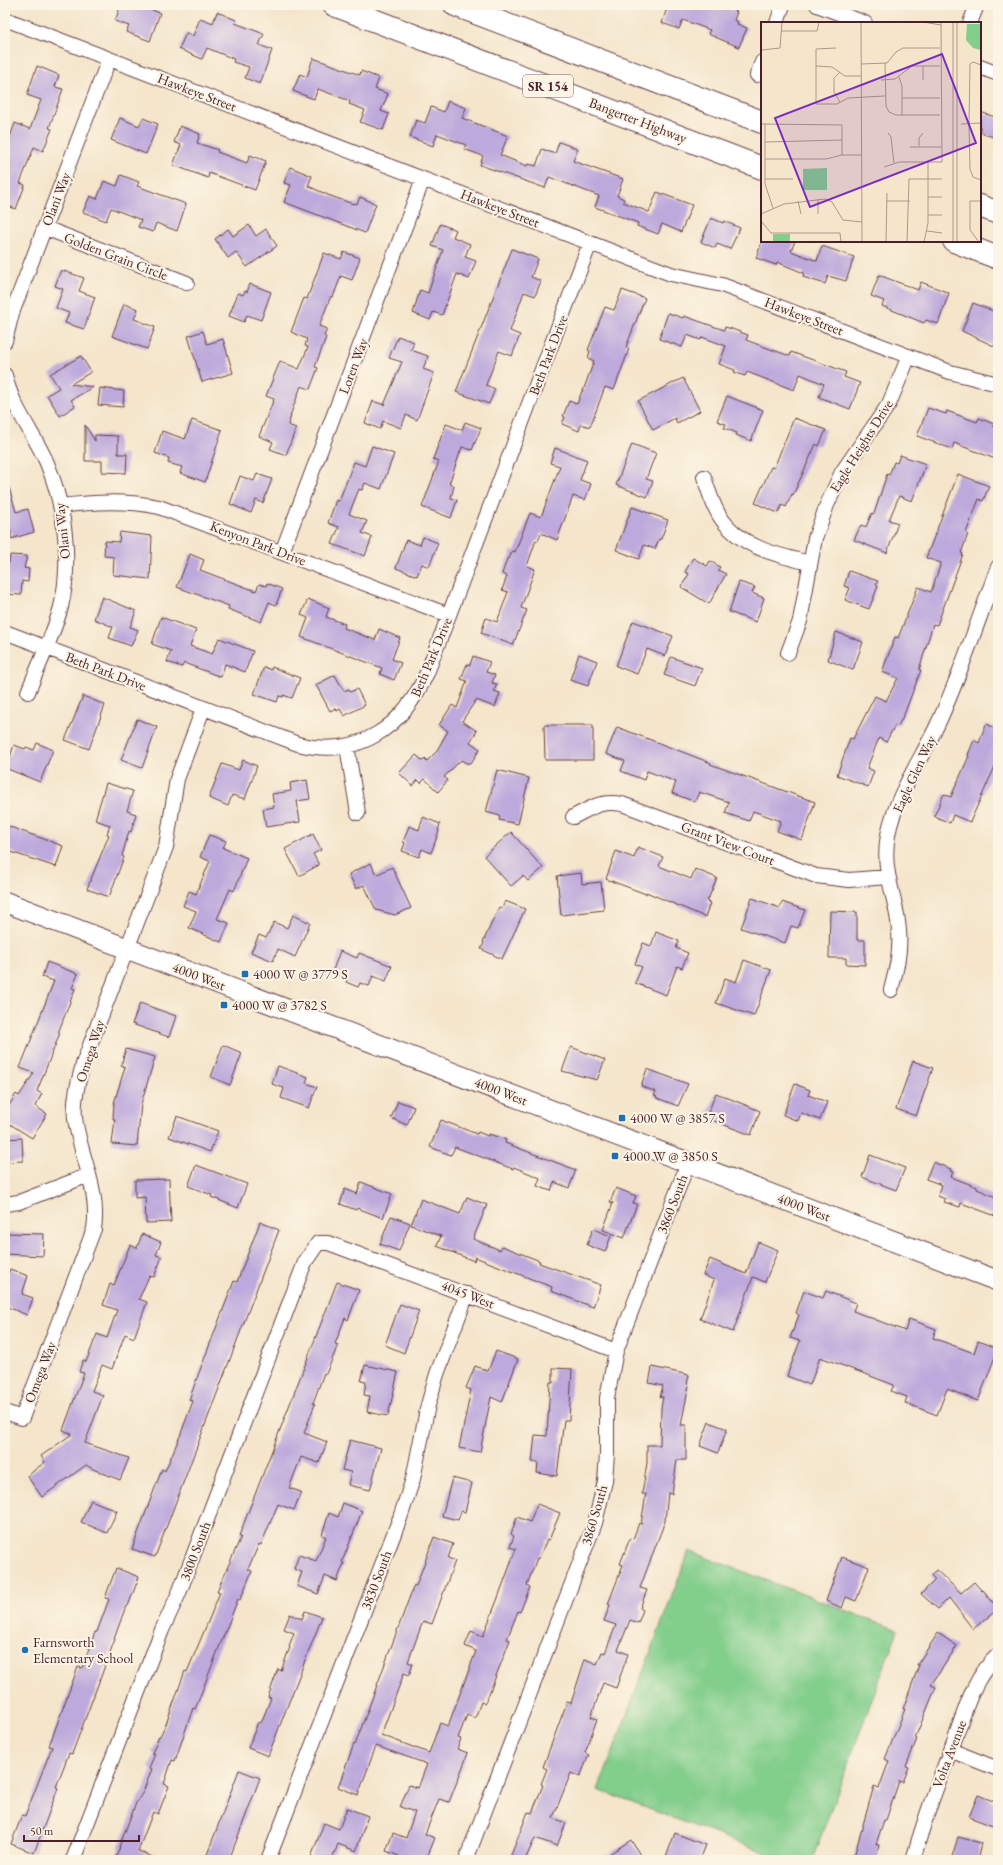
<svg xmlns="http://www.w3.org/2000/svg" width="1003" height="1865" font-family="'EB Garamond',serif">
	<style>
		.green { fill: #82ce8b; stroke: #66765b }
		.building { fill: #bda9dc }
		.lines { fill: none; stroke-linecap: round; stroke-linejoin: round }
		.street-casing { stroke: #643d43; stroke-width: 16 }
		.secondary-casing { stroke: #643d43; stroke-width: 22 }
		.highway-casing { stroke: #643d43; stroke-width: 24 }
		.street { stroke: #fff; stroke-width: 14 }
		.secondary { stroke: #fff; stroke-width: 20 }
		.highway { stroke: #fff; stroke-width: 22 }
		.poi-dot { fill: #1f6fb2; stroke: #fcf5e5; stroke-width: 1.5 }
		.labels { text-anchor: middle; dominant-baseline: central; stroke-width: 4; stroke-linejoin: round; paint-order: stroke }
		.shield { fill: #fcf5e5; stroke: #7f5f63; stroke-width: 1 }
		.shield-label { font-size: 13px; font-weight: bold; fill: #4a1f2b }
		.street-label { font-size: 14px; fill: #4a1f2b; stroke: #fcf5e5 }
		.poi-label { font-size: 14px; fill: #4a1f2b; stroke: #fcf5e5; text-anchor: start }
		.inset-road { fill: none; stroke: #b0968b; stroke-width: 1 }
		.view { fill: #7b2cbf; fill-opacity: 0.15; stroke: #7b2cbf; stroke-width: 2 }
		.inset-edge { fill: none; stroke: #4a1f2b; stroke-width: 2 }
	</style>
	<rect width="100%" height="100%" fill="#fcf5e5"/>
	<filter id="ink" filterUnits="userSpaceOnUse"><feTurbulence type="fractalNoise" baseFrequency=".025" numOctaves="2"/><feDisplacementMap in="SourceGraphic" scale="8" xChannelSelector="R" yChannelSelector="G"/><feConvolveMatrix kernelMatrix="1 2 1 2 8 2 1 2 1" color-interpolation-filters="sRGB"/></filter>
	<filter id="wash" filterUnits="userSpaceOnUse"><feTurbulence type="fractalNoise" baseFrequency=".012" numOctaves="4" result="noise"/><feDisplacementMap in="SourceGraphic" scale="16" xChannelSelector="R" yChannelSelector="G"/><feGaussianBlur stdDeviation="0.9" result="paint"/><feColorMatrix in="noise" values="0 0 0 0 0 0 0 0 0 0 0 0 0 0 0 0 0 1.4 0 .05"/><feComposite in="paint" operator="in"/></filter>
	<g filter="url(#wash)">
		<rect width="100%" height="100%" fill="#f4e5cb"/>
		<path class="green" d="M689 1551 898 1630 812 1860H785L598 1790Z"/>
		<g id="blocks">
			<path class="building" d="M121 5H139L160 13 150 41 126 32 129 26 115 21Z
				M668 5H719L737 12 734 20 738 22 737 24 747 28 739 47 708 34 710 30 683 20 679 29 662 23Z
				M217 12 236 20 235 23 264 34 259 45 272 50 260 84 245 78 249 67 233 62 234 59 207 48 202 59 179 49 186 33 193 36 200 18 213 23Z
				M313 58 360 75 361 71 379 78 375 89 388 94 381 111 389 114 383 130 360 122 365 110 349 104 350 101 318 89 314 99 293 91 300 74 307 77Z
				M37 66 59 75 55 87 63 89 49 128 52 129 43 151 34 147 20 183 25 185 16 209 5 205V135L10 137 15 123 30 129 41 100 27 95Z
				M448 101 466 108 462 118 508 136 500 155 527 166 528 164 536 166 542 149 555 154 559 142 578 149 573 161 623 179 617 196 624 199 623 202 649 212 657 192 692 205 681 232 662 224 658 234 637 226 638 223 595 207 599 196 549 177 545 188 480 165 483 156 464 149 466 145 437 134 433 146 410 137 416 120 425 123 431 107 444 112Z
				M980 112 998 118V139L980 132Z
				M120 118 139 126 143 118 158 124 146 154 111 140Z
				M180 126 200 134 197 143 218 150 217 152 247 163 250 155 266 161 255 190 209 173 208 178 173 165 181 145 174 142Z
				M290 167 312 176 308 186 328 195 353 204 354 203 357 204 360 197 376 204 365 233 284 202 291 185 284 183Z
				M121 175 139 182 137 186 186 204 177 231 156 223 153 232 138 227 141 220 111 208 106 221 83 212 90 196 97 199 104 181 117 186Z
				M711 218 723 223 724 221 740 228 730 249 717 244 715 248 701 242Z
				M440 224 456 230 453 237 470 244 465 257 476 261 469 279 457 274 442 315 433 312 430 320 413 313 420 290 428 293 443 250 432 246Z
				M249 225 256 236 266 229 277 246 247 267 236 252 228 258 215 239 228 229 233 236Z
				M762 241H795L791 251 817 261 822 246 854 257 846 281 828 276 825 284 803 277 804 273 777 262 776 265 756 258Z
				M512 249 538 259 531 277 541 281 535 296 524 292 510 331 520 335 512 356 499 351 486 385 495 389 489 404 456 392Z
				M344 252 360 258 352 280 341 276 333 297 331 296 319 326 327 329 324 336 326 337 315 367 318 368 310 389 301 386 290 416H291L288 425 296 428 286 455 270 449 273 442 259 436 274 399 266 396 280 361 299 369 308 347 305 346 307 339 291 332 304 298 307 299 324 253 341 259Z
				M61 270 84 278 79 291 95 297 84 329 65 323 69 313 56 308 63 289 55 286Z
				M879 275 918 290 921 282 949 293 938 324 926 320 924 323 882 306 884 301 871 296Z
				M250 284 271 292 261 320 247 315 244 322 229 316 238 293 243 295 245 291 247 292Z
				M622 290 645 298 626 347 629 349 614 390 605 387 590 427 581 424 579 431 562 424 565 417 563 416 569 401 577 404 582 391H583L594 361 588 358 590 351 588 350 605 307 614 310Z
				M973 303 998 313V348L962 331Z
				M124 304 138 309 134 319 155 327 147 349 112 336Z
				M668 313 683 318 684 316 724 330 725 327 732 329 748 335 746 340 770 349 790 356 791 352 846 372 844 377 860 383 850 409 819 397 824 384 800 374 794 390 747 372 745 376 734 372 735 370 719 364 726 346 702 337 701 340 687 335 682 347 659 339Z
				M203 331 207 344 223 339 233 373 202 382 188 336Z
				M398 336 414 342 411 350 428 356 423 369 434 373 417 420 406 415 401 428 383 421 380 429 365 423 373 401 384 405 402 362 389 358Z
				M81 356 91 372 71 384 93 387 71 400 75 406 60 416 47 395 59 388 50 374Z
				M683 378 700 411 677 423 675 418 653 430 638 401Z
				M100 388 124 391 123 407 98 405Z
				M727 396 763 410 751 441 736 435 737 433 724 428 726 424 717 421Z
				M928 408 946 414 947 411 977 422 979 418 994 424 993 426 998 428V460L954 443 952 449 917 436Z
				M794 418 826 430 819 446 816 444 793 495 792 494 786 507 782 505 778 513 755 503 771 467 774 468Z
				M192 420 222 430 205 482 180 473 182 467 168 463 169 458 155 453 162 431 185 439Z
				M465 422 481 428 472 450 462 447 449 484 454 486 451 498 457 500 451 518 422 507 439 461 433 459 446 424 462 430Z
				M85 425 95 441V435L118 436V454H127L126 473 102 472V461H85Z
				M632 444 656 453 646 479 653 481 647 497 616 485Z
				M372 446 394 454 381 489 365 483 362 490 359 489 349 514 367 521 362 533 372 537 365 556 332 544 339 527 328 523 336 500 339 501 354 462 365 466Z
				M555 448 587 460 580 480 591 484 585 500 573 496 557 540 541 533 538 541 536 540 527 566 535 569 521 608 527 610 513 645 481 633 486 618 497 622 508 592 502 590 507 576 502 574 507 559H509L512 551 515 552 530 513 541 517 560 466 550 463Z
				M900 455 926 464 912 501 899 496 889 520 898 523 887 553 854 540 861 525 866 527 872 513 874 514 887 474 889 475 894 462 897 463Z
				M257 474 272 479 263 503 256 500 251 513 230 504 240 476 254 481Z
				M958 474 989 486 983 501 979 499 966 533 968 534 961 553 963 554 937 625 933 624 919 670H921L905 712 898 726 895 725 886 742 879 738 867 768 874 771 868 787 837 775 850 738 853 739 875 696 886 701 898 678 882 672 895 637 898 638 918 587 931 592 941 563 926 558Z
				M5 487H9L16 512 28 509 34 532 11 539V530L5 532Z
				M632 507 668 520 661 539H659L655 549 644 545 639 559 616 550Z
				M120 532 152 536 150 579 113 575 114 557 104 556 105 541 119 542Z
				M423 537 438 543 429 567 422 564 417 576 396 568 406 540 420 545Z
				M190 554 204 560 200 570 237 584 256 591 259 584 266 586 267 583 282 589 276 605 269 602 261 622 228 609 229 606 177 587Z
				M10 555 27 556 24 568 29 569 28 582 22 581 21 595 5 594V563H9Z
				M693 558 707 566 710 561 720 567 718 570 726 574 709 604 681 587 689 574 685 572Z
				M849 571 878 581 876 585 878 586 869 609 845 600 850 588 844 586Z
				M739 582 755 587 752 593 764 598 756 622 729 612Z
				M102 597 136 611 130 627 138 630 131 646 109 638 113 627 94 619Z
				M308 599 329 608 326 617 345 624 344 628 375 640 379 629 400 638 392 659 401 663 394 680 380 674 382 668 301 637 308 618 301 615Z
				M161 617 196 630 190 646 212 654 219 638 253 651 245 672 225 664 221 677 184 663 182 667 167 662 171 651 152 644Z
				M633 621 673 636 665 656 647 649 637 674 616 666Z
				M836 632 863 642 853 670 828 660Z
				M579 654 597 661 588 686 570 680Z
				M473 656 490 662 486 672 495 675 492 683 497 684 494 691 500 693 495 707 476 700 462 721 477 731 470 742 480 749 471 763H466L461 760 444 777 448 780 438 792 425 779 421 783 418 780 413 786 399 773 416 755 423 761 425 759 427 761 436 752 448 731 439 725 452 705 457 708 467 681 461 679 467 664 470 665Z
				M671 657 702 668 695 686 664 675Z
				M264 667 271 670 272 667 300 678 292 698 283 695V697L279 696 277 702 254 694Z
				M335 675 344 691 349 689 350 692 357 689 365 705 344 716 340 709 337 711 336 708 330 711 316 685Z
				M83 696 105 705 89 749 65 740Z
				M137 719 157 727 142 768 121 760Z
				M986 724 998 729V760L970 822 953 815 950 823 934 816 944 794 951 797 969 756 968 755 974 740 979 743Z
				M544 725H593V760H545Z
				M617 727 711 763 710 764 815 802 802 840 777 831 781 821 753 811 749 821 725 813 729 802 699 792 695 802 672 793 676 782 647 771 644 780 621 771 625 761 606 754Z
				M37 743 53 750 40 782 5 768 8 756 10 757 14 745 25 749 26 747 34 750Z
				M243 760 257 766 245 799 232 795 228 806 209 798 222 764 239 770Z
				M497 770 529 778 518 824 499 820 500 816 486 812Z
				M307 780 310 799 297 801 300 822 266 827 263 809 274 807 272 794 291 791 290 783Z
				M106 783 133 791 127 811 136 814 131 832 129 831 122 856 124 857 109 897 87 889 109 835 107 834 110 825 95 820Z
				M423 817 440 824 438 830 439 831 431 853 422 849 419 857 402 851 405 843 403 842 409 826 419 830Z
				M5 825 63 846 56 867 5 850Z
				M511 832 543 868 528 881 523 876 511 886 484 856Z
				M313 834 321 850 313 854 319 865 299 876 285 849Z
				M209 835 226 841 223 848 247 858 234 891 230 889 217 919 229 923 221 942 189 928 196 911 183 906 189 891 196 894 210 861 200 857Z
				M638 847 663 857 659 866 691 879 695 869 717 878 707 902 710 903 705 917 646 892V894L606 879 616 851 634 858Z
				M371 863 376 875 392 867 411 908 395 915 376 910 364 885 356 889 349 874Z
				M581 873 582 884 601 882 604 910 561 915 557 876Z
				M752 898 780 908 782 902 805 910 798 928 791 926 785 943 741 928Z
				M505 901 525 909 502 959 481 949 484 943 483 942 499 907 502 909Z
				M830 911 857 912V940H865V965L846 964V958H829Z
				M293 915 310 923 295 957 278 949 273 961 251 952 259 935 266 938 274 922 287 928Z
				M656 932 679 941 676 948 688 953 682 968 677 966 666 995 635 983 642 967 635 964 643 943 651 946Z
				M340 951 357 958 359 953 392 966 386 981 373 976 369 986 360 983 358 987 346 982 347 979 332 973Z
				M744 960 771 970 754 1016 716 1003 725 978 736 982Z
				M47 962 78 974 72 988 75 989 58 1033H60L37 1091 42 1094 35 1106 47 1114 32 1138 5 1121V1112L16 1094 19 1096 34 1073 20 1068 54 981 42 977Z
				M140 1003 176 1016 169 1037 132 1024Z
				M223 1045 242 1053 230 1085 211 1077Z
				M571 1047 605 1060 597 1080 562 1071Z
				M126 1049 155 1057 141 1104 137 1146 112 1144 115 1119H113L114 1103 125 1067 121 1065Z
				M913 1061 933 1068 916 1116 896 1109Z
				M278 1066 308 1077 306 1083 317 1087 309 1108 281 1098 284 1088 272 1084Z
				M647 1069 688 1084 678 1106 657 1098V1097L654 1095 656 1092 641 1086Z
				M795 1084 810 1090 808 1095 827 1102 820 1120 801 1113 798 1121 783 1115Z
				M716 1093 760 1111 751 1135 706 1118Z
				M398 1101 414 1107 407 1125 391 1118Z
				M177 1116 218 1131 210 1152 169 1137Z
				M441 1120 477 1134 478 1132 488 1136 489 1134 506 1140 505 1143 576 1170 569 1188 554 1182 551 1191 537 1186 540 1178 514 1167 513 1169 455 1147 451 1155 430 1147Z
				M22 1138 23 1161 5 1162V1139Z
				M870 1155 905 1168 896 1190 862 1177Z
				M933 1162 951 1169 950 1171 953 1172 951 1177 977 1187V1189L998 1198V1217L961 1203 960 1207 944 1202 945 1199 938 1196 942 1185 926 1179Z
				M196 1165 247 1184 238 1208 211 1197 212 1195 188 1186Z
				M169 1179 171 1222 146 1223 145 1197 135 1198V1180Z
				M361 1182 392 1194 383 1218 357 1208 356 1210 340 1204 345 1189 357 1194Z
				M616 1188 636 1196 633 1203 637 1204 624 1238 603 1230 613 1203 610 1202Z
				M467 1197 487 1205 473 1239 500 1250 502 1246 540 1261 539 1263 601 1285 593 1307 551 1291 552 1287 475 1257 474 1261 437 1246 441 1236 411 1225 421 1199 460 1214Z
				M391 1216 410 1223 399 1251 380 1244Z
				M260 1222 279 1230 155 1557 132 1549 162 1469 165 1471 180 1436 193 1401 189 1400 200 1370 234 1281 237 1282Z
				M593 1229 611 1236 605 1252 587 1245Z
				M5 1233 44 1234 43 1256 5 1254Z
				M142 1234 161 1242 156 1255 162 1257 154 1277 149 1276 139 1299 147 1302 134 1338 125 1334 112 1369 102 1365 92 1391 103 1395 85 1443 129 1458 120 1480 93 1469 86 1465 42 1497 27 1476 45 1462 41 1456 72 1434 63 1430 84 1373 79 1372 83 1360 86 1362 97 1334 107 1338 117 1310 103 1305 110 1284 114 1285 130 1245 137 1248Z
				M758 1242 778 1250 765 1282 753 1277 733 1332 700 1319 714 1280 703 1275 710 1259 746 1274Z
				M10 1269 28 1276 22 1294 33 1298 27 1315 5 1306V1281Z
				M337 1282 359 1290 348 1320 345 1318 335 1344 338 1345 326 1374 324 1373 313 1403 315 1404 304 1433 327 1442 319 1463 301 1457 289 1488 301 1492 294 1510 278 1504 261 1545 259 1544 248 1569 252 1571 240 1600 238 1599 195 1709 193 1708 175 1761 172 1760 164 1784 169 1786 158 1814 153 1812 138 1851 160 1860H115L120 1847H119L136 1803 143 1792 152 1769 149 1768 155 1754 152 1753 159 1736H160L166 1724 185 1671 187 1672 210 1617 220 1592 217 1591 241 1537 239 1536Z
				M804 1291 823 1298 826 1291 856 1303 853 1311 905 1331 909 1319 936 1329 933 1338 974 1353 978 1341 998 1349 978 1401 947 1389 937 1415 905 1403 907 1397 891 1391 894 1385 820 1357 810 1385 787 1376 800 1341 790 1338 799 1315 796 1313Z
				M400 1304 419 1311 404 1353 385 1345Z
				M496 1351 518 1359 502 1402 491 1397 480 1452 459 1448 471 1390 466 1388 475 1366 488 1371Z
				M365 1365 398 1372 388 1416 367 1412 370 1396 364 1395 366 1382 361 1381Z
				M652 1367 689 1375 687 1384 689 1385 681 1425H686V1460H677L672 1494 668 1493 665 1521 640 1588 647 1590 640 1608 643 1610 638 1623 630 1620 618 1650 628 1654 616 1688 603 1683 591 1717 597 1719 585 1753 589 1755 580 1777 571 1773 558 1805 553 1818 566 1823 557 1846 535 1838 525 1860H509L528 1812 532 1813 543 1785 541 1784 547 1769 543 1767 567 1702 571 1703 585 1659 597 1664 602 1652 605 1653 616 1625 604 1621 610 1605 608 1604 623 1565 620 1564 630 1538 633 1539 639 1523 641 1524 646 1494H642L647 1463V1445H660L661 1408 663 1397H660L663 1386 649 1383Z
				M553 1368 572 1369 569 1420H564L557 1476 537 1473 538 1462H532L535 1435 547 1436 550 1382H553Z
				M709 1422 727 1429 718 1453 700 1446Z
				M350 1440 381 1448 370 1490 348 1485 351 1472 342 1470Z
				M452 1478 472 1483 465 1512 461 1511 458 1520 442 1516Z
				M91 1500 117 1511 107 1533 81 1522Z
				M343 1503 362 1511 342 1562 344 1563 337 1581 325 1576 318 1594 297 1586 302 1572 294 1569 299 1555 316 1561 326 1537 322 1535 329 1513 338 1517Z
				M537 1504 560 1513 549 1540 547 1539 539 1558H537L527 1585 530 1587 520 1612 518 1611 507 1639 510 1640 485 1704 481 1702 475 1718 467 1715 458 1738 461 1739 457 1749 468 1753 462 1769 449 1802 439 1799 425 1834 435 1838 426 1860H398L399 1856 386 1851 393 1833 406 1838 415 1812 400 1807 409 1785 418 1788 427 1764 376 1746 358 1795 338 1787 354 1744 355 1745 414 1585 416 1586 434 1537 453 1544 448 1558 455 1561 432 1624 423 1621 408 1662 413 1664 409 1675 404 1673 381 1735 429 1753 440 1723 448 1726 476 1651 465 1646 471 1631 483 1636 496 1603 516 1549 510 1547 514 1536 511 1534 517 1517 530 1522Z
				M842 1557 869 1567 856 1601 846 1597 842 1608 826 1601Z
				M116 1568 139 1577 128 1606H126L114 1639H115L72 1754 69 1753 56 1787 58 1788 34 1853 11 1844 22 1815 25 1816 52 1747 49 1746 78 1667 82 1668 95 1632H97L109 1599 105 1598Z
				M936 1570 961 1593 974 1582 982 1591 983 1590 998 1609 973 1629 949 1598 938 1609 921 1594 935 1580 931 1575Z
				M305 1611 322 1617 268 1756 248 1748 258 1722 261 1723 271 1698 268 1697 278 1669 281 1671 290 1647 289 1646 294 1633 284 1629 290 1614 302 1619Z
				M938 1633 957 1646 931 1685 936 1687 915 1738 917 1739 906 1766 909 1767 903 1782 899 1781 886 1820H884L876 1844 879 1845 875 1860H853L874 1786 879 1788 889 1761 885 1759 905 1709H903L919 1665H917Z
				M239 1770 260 1778 229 1860H205Z
				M978 1795 998 1803V1828L969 1817Z
				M347 1808 368 1816 356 1851 338 1844 332 1860H310L324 1823 339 1829Z
				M675 1833 705 1845 699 1860H665Z
				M958 1837 981 1843 977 1860H951Z
				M631 1840 643 1860H600Z"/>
		</g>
	</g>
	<g filter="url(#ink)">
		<use href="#blocks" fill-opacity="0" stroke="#643d43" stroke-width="1"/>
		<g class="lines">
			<defs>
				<path id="street" d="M817 5 865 23
					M5 19 671 274 722 285 950 372 998 384
					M777 23 783 5
					M970 23 977 5
					M980 67 998 74
					M757 75 762 62
					M45 228 187 283
					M5 341 12 313 109 59
					M5 375C12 408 34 433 47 463 65 507 72 560 61 607 53 636 39 664 28 692
					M704 477C708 490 712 503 719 515 739 547 776 555 810 563
					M60 506C94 502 125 500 159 507L449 615
					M282 552 423 179
					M5 632 298 744C359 759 403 727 427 673L590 243
					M788 653 800 621 815 538 827 505 842 472 889 404 909 356
					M347 746 358 813
					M573 817C591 808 600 800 622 804L816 876 849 880 888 877
					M891 990C896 971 901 951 899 931 897 896 881 873 888 835 896 793 924 756 941 717 963 668 979 617 998 567
					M5 1204 19 1202 89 1175
					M5 1412 22 1418 94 1229C100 1190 80 1156 75 1118 73 1099 79 1079 84 1061L166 847 177 779 203 709
					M950 1750 998 1769
					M73 1860 162 1630 179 1593 305 1262 318 1243H328L339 1247 616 1351
					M268 1860 400 1518 413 1479 428 1405 437 1374 467 1294
					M466 1860 595 1523 605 1481 607 1454V1398L616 1351 688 1163
					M913 1860C924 1820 938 1782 953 1744 964 1714 973 1677 998 1655"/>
				<path id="secondary" d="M5 902 998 1281"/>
				<path id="highway" d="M334 5 762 168
					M455 5 762 122
					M980 206 998 213
					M954 241 998 258"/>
			</defs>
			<use href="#street" class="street-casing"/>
			<use href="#secondary" class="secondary-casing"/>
			<use href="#highway" class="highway-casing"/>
			<use href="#street" class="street"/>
			<use href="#secondary" class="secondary"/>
			<use href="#highway" class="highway"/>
		</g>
	</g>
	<g class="poi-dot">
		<rect x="241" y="970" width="8" height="8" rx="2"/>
		<rect x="220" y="1001" width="8" height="8" rx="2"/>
		<rect x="618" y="1114" width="8" height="8" rx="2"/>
		<rect x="611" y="1152" width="8" height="8" rx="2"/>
		<circle cx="25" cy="1650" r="4"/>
	</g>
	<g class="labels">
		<rect class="shield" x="523" y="75" width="50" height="22" rx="3"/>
		<g class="shield-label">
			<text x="548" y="86">SR 154</text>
		</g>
		<g class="street-label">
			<text transform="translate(197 92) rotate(21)">Hawkeye Street</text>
			<text transform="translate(638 120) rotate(21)">Bangerter Highway</text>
			<text transform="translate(56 199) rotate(-69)">Olani Way</text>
			<text transform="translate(500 208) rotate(21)">Hawkeye Street</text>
			<text transform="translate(116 256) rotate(21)">Golden Grain Circle</text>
			<text transform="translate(804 316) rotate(21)">Hawkeye Street</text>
			<text transform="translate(548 355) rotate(-69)">Beth Park Drive</text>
			<text transform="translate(353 366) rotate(-69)">Loren Way</text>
			<text transform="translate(861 446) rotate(-58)">Eagle Heights Drive</text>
			<text transform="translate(62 531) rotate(-96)">Olani Way</text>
			<text transform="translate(258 543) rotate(21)">Kenyon Park Drive</text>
			<text transform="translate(431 657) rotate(-67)">Beth Park Drive</text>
			<text transform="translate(106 671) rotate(21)">Beth Park Drive</text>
			<text transform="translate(914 774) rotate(-65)">Eagle Glen Way</text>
			<text transform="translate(728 843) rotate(21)">Grant View Court</text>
			<text transform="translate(199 976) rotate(21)">4000 West</text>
			<text transform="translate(90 1051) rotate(-72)">Omega Way</text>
			<text transform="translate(501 1091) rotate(21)">4000 West</text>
			<text transform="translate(672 1204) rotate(-69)">3860 South</text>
			<text transform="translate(804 1207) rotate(21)">4000 West</text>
			<text transform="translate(468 1294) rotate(21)">4045 West</text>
			<text transform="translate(40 1372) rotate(-69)">Omega Way</text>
			<text transform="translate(594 1515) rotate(-74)">3860 South</text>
			<text transform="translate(195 1551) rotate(-69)">3800 South</text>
			<text transform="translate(376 1580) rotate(-69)">3830 South</text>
			<text transform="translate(949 1754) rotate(-69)">Volta Avenue</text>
		</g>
		<g class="poi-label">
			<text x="253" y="974">4000 W @ 3779 S</text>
			<text x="232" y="1005">4000 W @ 3782 S</text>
			<text x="630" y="1118">4000 W @ 3857 S</text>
			<text x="623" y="1156">4000 W @ 3850 S</text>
			<text x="33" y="1642">Farnsworth<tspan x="33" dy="16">Elementary School</tspan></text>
		</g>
	</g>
	<g transform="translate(761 22)">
		<rect width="220" height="220" fill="#f4e5cb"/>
		<path d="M206 2H220V28L212 26 205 18ZM66 146V168H42V147ZM12 212H29V220H12Z" fill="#82ce8b"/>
		<path class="inset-road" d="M100 0 101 220M162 0 180 3M192 0V220M20 9H56L58 0M0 20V81M75 26 55 27V82H76L87 76 124 74M1 28 19 26 21 0M124 41 125 84 128 90 135 93H179M100 42 126 41 135 30 142 26H179M220 43 212 40 209 42 208 103 209 147 212 155 220 158M55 44 71 45 84 54H100M79 50 73 56V70L79 80M138 55 141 64V93M120 58 134 57 151 44H179M162 58V44M141 76H179M0 102 81 103V133M4 102V162L12 186M200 102 220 101M127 111 130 115 133 141M4 120 81 118M158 124V116L162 111M149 125H180M4 137H65L81 133H101M123 145 138 140H181L180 0M4 157H32M167 175H181M37 179 40 192M125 179H149M0 192 23 182 64 177 71 180 82 198 101 200M57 192V177M167 193H181M0 199 10 211M166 209 181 211M10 211H79L80 220M125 220 126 171M146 220 148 157H181M163 220 167 201V140M196 220V0M218 220 209 208V179H220"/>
		<path class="view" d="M181 32 215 121 49 185 14 96Z"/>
		<rect width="220" height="220" class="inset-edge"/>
	</g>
	<rect width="1003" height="1865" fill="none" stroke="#fcf5e5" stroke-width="20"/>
	<path d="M24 1835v6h115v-6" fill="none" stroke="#4a1f2b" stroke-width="2"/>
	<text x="30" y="1835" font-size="12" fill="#4a1f2b" stroke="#fcf5e5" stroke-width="3" paint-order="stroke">50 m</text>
</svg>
